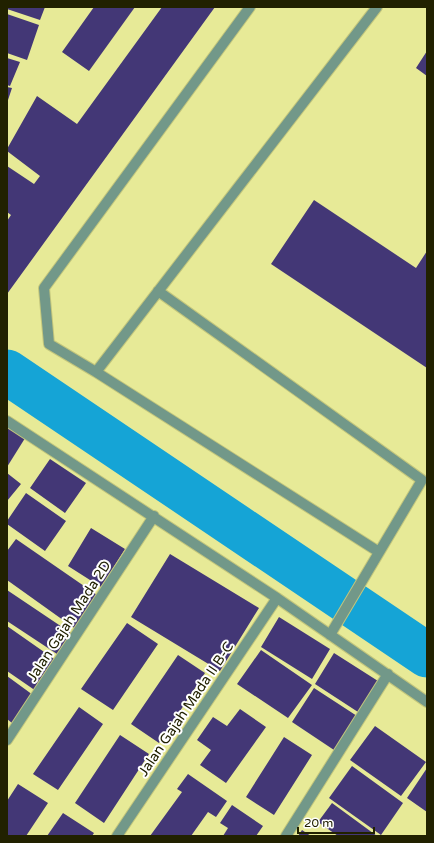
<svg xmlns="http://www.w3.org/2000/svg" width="434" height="843" font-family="'Varela Round',sans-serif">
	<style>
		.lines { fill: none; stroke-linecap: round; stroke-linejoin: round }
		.river { stroke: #15a4d6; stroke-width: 45 }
		.building { fill: #433776 }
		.minor-casing { stroke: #c3c67c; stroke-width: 12 }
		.minor { stroke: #729889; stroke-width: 10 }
		.labels { text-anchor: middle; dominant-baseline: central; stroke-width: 4; stroke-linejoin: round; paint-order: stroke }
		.street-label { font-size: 14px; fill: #212100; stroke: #fff }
	</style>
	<rect width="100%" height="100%" fill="#e7ea97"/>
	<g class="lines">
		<path class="river" d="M7 372 427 655"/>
	</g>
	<path class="building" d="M7 7H45L40 20 7 9Z
		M94 7H135L89 71 62 52Z
		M162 7H215L7 294V221L11 215 7 212V166L34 184 40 176 7 151V149L37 96 77 124Z
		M7 14 39 25 27 60 7 53Z
		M427 51V76L416 68Z
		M7 58 20 62 10 86 7 85Z
		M7 87 12 88 7 103Z
		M314 200 416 268 427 251V368L271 264Z
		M7 422 27 435 7 467Z
		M50 459 86 483 65 513 30 488Z
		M7 473 21 484 7 501Z
		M26 493 66 521 45 551 7 524V521Z
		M91 528 125 549 101 587 68 566Z
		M16 539 100 597 77 630 7 580V551Z
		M170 554 259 608 220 671 131 617Z
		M7 590 71 633 57 654 7 621Z
		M279 617 330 649 312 679 261 647Z
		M127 623 158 644 113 710 81 689Z
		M7 626 57 661 36 691 7 671Z
		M261 650 312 685 288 718 237 684Z
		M334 653 378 681 358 712 315 684Z
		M178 655 205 673 159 743 131 724Z
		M7 676 33 695 12 723 7 719Z
		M314 688 357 716 334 750 292 722Z
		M79 707 103 724 58 790 33 774Z
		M240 709 266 727 226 783 200 765 211 750 197 740 213 717 227 726Z
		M375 726 426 762 401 796 350 760Z
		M120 735 149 754 104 823 75 803Z
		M284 737 312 755 274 815 246 797Z
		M352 766 403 803 381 835 329 798Z
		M427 768V812L407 798Z
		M188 774 227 801 216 817 208 812 191 836H150L182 792 177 789Z
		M18 784 48 803 26 836H7V801Z
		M332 803 377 836H338L318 822Z
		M232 805 263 826 256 836H223L228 828 220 823Z
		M63 813 94 833 92 836H47Z
		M302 830 311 836H298Z"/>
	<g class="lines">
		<defs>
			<path id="minor" d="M250 7 44 288 49 344 96 372 379 552
				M158 291 422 480 330 635
				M96 372 377 7
				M7 421 277 598 427 702
				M7 740 154 516
				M117 836 277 598
				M286 836 388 674"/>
		</defs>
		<use href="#minor" class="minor-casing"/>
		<use href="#minor" class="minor"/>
	</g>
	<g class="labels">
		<g class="street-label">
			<text transform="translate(69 621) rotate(-57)">Jalan Gajah Mada 2D</text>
			<text transform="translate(186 709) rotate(-56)">Jalan Gajah Mada II B-C</text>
		</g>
	</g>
	<rect width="434" height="843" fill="none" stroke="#212100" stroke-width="16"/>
	<path d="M298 827v6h76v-6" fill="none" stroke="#212100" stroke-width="2"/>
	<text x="304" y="827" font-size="12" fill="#212100" stroke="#ffffff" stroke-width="3" paint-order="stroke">20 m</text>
</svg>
